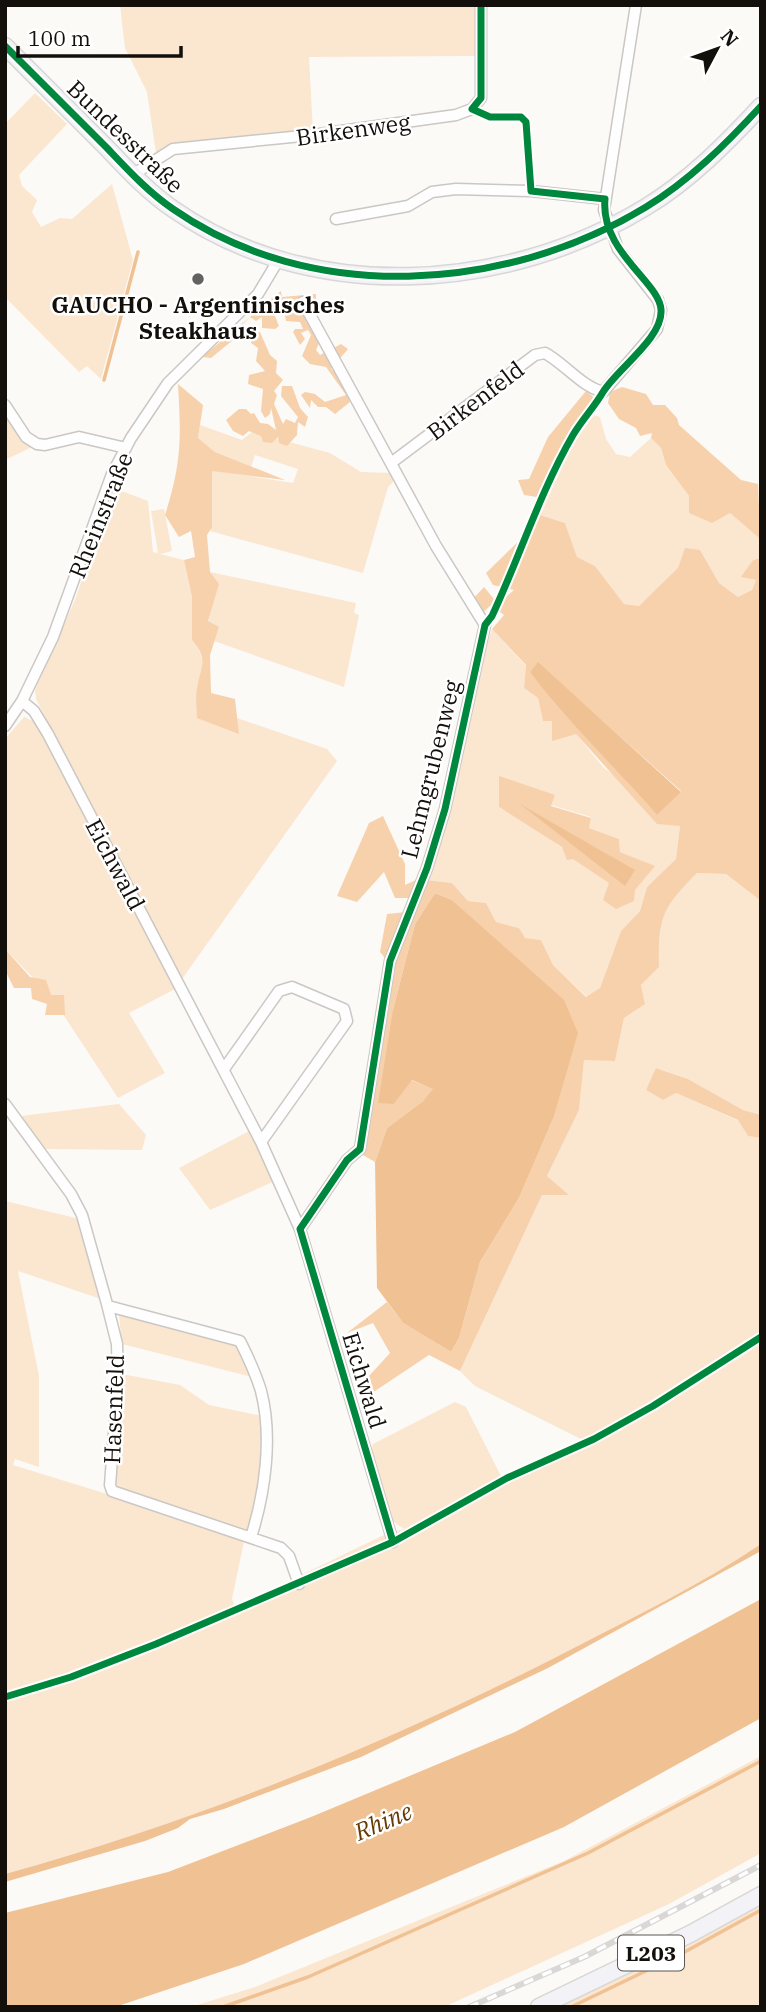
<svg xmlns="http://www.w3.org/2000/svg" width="766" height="2012" font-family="'IBM Plex Serif',serif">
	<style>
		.green { fill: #fbe6d0; fill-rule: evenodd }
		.forest { fill: #f6d1ac; fill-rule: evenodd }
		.water { fill: #f0c293 }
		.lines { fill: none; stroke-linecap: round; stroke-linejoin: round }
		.stream { stroke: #f0c293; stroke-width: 3.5 }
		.minor-casing { stroke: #cac7c4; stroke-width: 13 }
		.primary-casing { stroke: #d8d7d5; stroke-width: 19 }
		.minor { stroke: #fffefe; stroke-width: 10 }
		.primary { stroke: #f2f2f7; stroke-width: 16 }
		.rail-casing { stroke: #d9d8d7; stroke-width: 6 }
		.rail { stroke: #fff; stroke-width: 3.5; stroke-dasharray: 10; stroke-linecap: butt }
		.cycleway-casing { stroke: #fff; stroke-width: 11 }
		.cycleway { stroke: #00873e; stroke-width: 7 }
		.poi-dot { fill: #65615e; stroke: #fff; stroke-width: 2.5 }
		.labels { text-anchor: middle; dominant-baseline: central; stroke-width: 5; stroke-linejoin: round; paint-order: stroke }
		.shield { fill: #fff; stroke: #5a5754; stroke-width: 2 }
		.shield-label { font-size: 21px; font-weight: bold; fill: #130f0b }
		.street-label { font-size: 23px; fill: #130f0b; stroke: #fff }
		.poi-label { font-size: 23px; font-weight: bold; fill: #130f0b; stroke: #fff }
		.water-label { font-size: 24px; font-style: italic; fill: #653b05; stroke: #fff }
	</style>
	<rect width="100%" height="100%" fill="#fcfaf7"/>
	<path class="green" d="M120 5H479L478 56 309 57 313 132 169 147 156 153 147 92 125 48Z
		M35 93 67 124 19 175 22 186 37 200 32 212 41 227 60 218 72 219 112 184 133 260 101 379 87 366 79 372 5 297V124Z
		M5 413 22 439 32 447 5 460Z
		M594 415 600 417 606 439 616 454 630 457 651 438 661 448 666 465 689 496 730 513 759 538 761 558 753 560 742 577 756 580 752 590 738 597 719 583 700 550 639 606 624 604 595 566 577 557 565 523 540 515C554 479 570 445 594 415Z
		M200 425 242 440 252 432 330 453 361 472 393 473V482L388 487 363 573 210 531 212 470 293 483 298 469 255 455 251 467 215 452 198 438Z
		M114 488 148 501 153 552 158 553 151 511 164 509 172 551 160 554 184 560 192 597V640C205 655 205 670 197 687L238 734 237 718 327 749 337 761 182 979 36 699 35 690 75 600Z
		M210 572 356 603 354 613 359 615 344 687 214 641 219 628 208 622 218 584Z
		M492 629 526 666 524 688 538 698 543 721H553L576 734 603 767 680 826 676 859 647 887 640 911 621 931 600 988 587 997 553 965 541 940 524 938 519 928 496 922 486 903 468 901 452 883 426 880 474 682ZM555 795 551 805 591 817 589 828 619 839 620 852 654 866 635 890C598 881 589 867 560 846 541 832 519 820 499 807Z
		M24 717 38 723 177 988 129 1013 165 1073 118 1098 51 996 5 949V739Z
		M697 873 726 874 761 901V1115L743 1110 688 1079 657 1068 646 1090 663 1100 676 1093 739 1121 748 1136 761 1138V1544C700 1585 632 1618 566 1652 386 1744 200 1820 5 1874V1201L80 1219 101 1299 18 1271 39 1376V1467L15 1459 13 1465 172 1514 244 1541 232 1599 235 1607 386 1534 404 1529 390 1519 371 1450 373 1444 455 1402 466 1407 501 1476 585 1441 475 1386 460 1371 542 1195 568 1194 547 1176 579 1110 584 1059 615 1061 624 1018 645 1004 641 985 659 967C658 918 662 908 697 873Z
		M119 1104 146 1135 142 1150 45 1149 21 1116Z
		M251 1130 275 1181 210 1210 179 1168Z
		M119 1315 231 1342 241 1351 252 1377 122 1344Z
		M122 1374 180 1385 209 1405 262 1416 259 1488 249 1531 121 1492 113 1480Z
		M761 1756V1853L669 1904 444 2007H191L255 1987 564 1861Z
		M761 1895V2007H549Z"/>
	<path class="forest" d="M281 291 282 297 316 294V304L301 311 320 341 316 350 320 355 341 344 348 349 331 369 338 374 350 402 335 414 326 407H318L311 400 310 408 301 395 305 392 315 394 325 402 346 395 326 367 310 364 302 356 311 335 308 330 301 333 305 339 300 345 293 332 295 329H303L300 322 286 321 284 310 272 309 279 326 275 329 262 328V317L256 321 250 317 243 324 244 331 211 358 202 357Z
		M260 332 270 355 277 361 276 373 283 380 274 391 277 395 274 404 283 424 286 419 295 423 298 417 281 396 282 386H292L300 408 308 417 305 427 298 422 297 435 287 446 279 443 278 437 272 443 263 442 261 436 249 431 243 436 233 431 226 420 239 409H246L251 414 254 413 260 423 268 424 276 430 271 408 270 414 265 418 261 411 263 389 248 384 249 375 265 371 256 361 258 348 251 343 252 334Z
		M178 384 203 405 198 438 215 452 285 480 212 471V527L207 535 210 572 219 584 208 621 219 627 210 655 211 693 235 699 239 734 197 718C197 708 195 697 197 688 201 666 209 660 192 640V597L184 560 195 557 191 531 179 537 165 515C182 462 181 438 178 384Z
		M622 387 646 394 653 405H665L677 418 679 425 741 480 758 484 761 551 759 538 730 513 712 523 689 513V496L666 465 661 448 651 438 652 433 640 436 636 428 619 419 608 403 610 392Z
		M586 391 595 398 571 433 537 497 524 495 518 480 529 479 548 437Z
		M540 515 565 523 577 557 595 566 624 604 639 606 678 568 685 548 700 550 719 583 738 597 752 590 756 580 741 577 753 560 761 558V901L726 874 697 873C662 908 658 918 659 967L641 985 645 1004 624 1018 615 1061 584 1060 579 1110 547 1176 569 1195H542L460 1371 429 1355 366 1397 359 1387 390 1353 373 1323 347 1333 387 1302 403 1323 451 1352 459 1338 480 1262 519 1198 553 1119 496 941 452 900 435 893 415 924 393 1010 394 1104 411 1080 434 1089 423 1101 387 1128 375 1162 363 1155 369 1108 366 1072 378 1061 395 970 380 952 387 914 415 911 414 898H395L384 872 357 902 337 896 369 823 383 816 405 864V885L418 879 452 883 468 901 486 903 496 922 519 928 525 938 541 940 553 965 586 997 600 988 621 931 640 911 647 887 676 859 680 826 657 824 576 734 552 741V721H543L538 698 524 688 526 665 492 629 504 615 491 605 478 617 471 601 484 587 498 604 514 590 493 585 486 573 526 534ZM538 663 681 791 657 815 530 672Z
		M499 776 555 795 551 806 591 818 589 828 619 839 620 852 655 866 635 890 634 901 616 909 603 900 609 883 573 859 567 860 562 847 499 807ZM526 808 610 856 625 885Z
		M5 949 30 977 46 980 51 995H64L65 1015H45L47 1004 32 999 31 988H14L5 970Z
		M656 1068 688 1079 743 1110 761 1115V1138L748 1136 738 1120 676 1093 663 1100 646 1090Z"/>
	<path class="water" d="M538 662 681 792 657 815C615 767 568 722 530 672Z
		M520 804 635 870 625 886Z
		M435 893 452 900 564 1000 578 1033 553 1119 519 1198 480 1262 459 1338 451 1352 403 1323 377 1288 375 1162 387 1128 423 1101 433 1089 412 1080 394 1104 378 1103 393 1010 415 924Z
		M761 1544V1551L548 1668 361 1757 224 1809 190 1819 178 1828 145 1841 5 1882V1874C200 1820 386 1744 566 1652 632 1618 700 1585 761 1544Z
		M761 1599V1718L564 1827 244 1964 115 2007H5V1913L168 1872 311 1817 515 1732Z"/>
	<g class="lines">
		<path class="stream" d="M104 380 138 252
			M223 2007 308 1977 588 1853 761 1761
			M571 2007 681 1954 761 1910"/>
		<defs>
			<path id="minor" d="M134 174 173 149 312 135 456 115 472 109 481 98V5
				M336 219 408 206 432 192 456 189 531 191 605 199
				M5 405 26 437 37 444 45 445 79 437 126 448
				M391 463 535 355 545 353C565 364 581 386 603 392L657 329 661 310 658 300 618 249 604 210 636 5
				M22 701 34 711 48 734 261 1142 300 1229 393 1542
				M5 726 22 701 53 637 112 474 131 438 168 383 258 294 279 259
				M224 1069 279 991 292 987 344 1009 347 1021 261 1142
				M5 1104 71 1194 82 1215 107 1304 117 1344 118 1380 110 1485 112 1491 281 1548 289 1556 299 1584
				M300 1229 347 1160 360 1149 390 961 427 868 445 809 485 625 436 546 303 302
				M108 1306 240 1341C248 1357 256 1374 261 1391 273 1437 265 1493 251 1537"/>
			<path id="primary" d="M5 46C39 80 73 114 107 148 127 169 148 192 173 209 311 305 505 293 646 207 689 181 727 143 761 106
				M539 2007 690 1934 761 1895"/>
		</defs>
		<use href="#minor" class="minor-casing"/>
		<use href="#primary" class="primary-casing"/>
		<use href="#minor" class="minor"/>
		<use href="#primary" class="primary"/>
		<defs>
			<path id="rail" d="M469 2007 584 1957 761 1865"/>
		</defs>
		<use href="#rail" class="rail-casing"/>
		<use href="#rail" class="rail"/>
		<defs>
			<path id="cycleway" d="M5 46C39 80 73 114 107 148 127 169 148 192 173 209 311 305 505 293 646 207 689 181 727 143 761 106
				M393 1542 300 1229 347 1160 360 1149 390 961 427 868 445 809 485 625 492 616C520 556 540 492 573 435 582 420 595 406 603 392 617 369 663 338 661 310 660 282 600 252 605 199L531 191 526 122 521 117H490L472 109 481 98V5
				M5 1697 71 1677 156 1644 393 1542 507 1478 594 1439 653 1406 761 1337"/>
		</defs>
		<use href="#cycleway" class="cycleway-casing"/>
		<use href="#cycleway" class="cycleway"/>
	</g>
	<circle class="poi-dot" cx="198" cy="279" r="7"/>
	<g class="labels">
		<rect class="shield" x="618" y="1935.5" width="66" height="35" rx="5"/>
		<g class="shield-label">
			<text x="651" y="1953">L203</text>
		</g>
		<g class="street-label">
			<text transform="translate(353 129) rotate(-8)">Birkenweg</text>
			<text transform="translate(126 136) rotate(44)">Bundesstraße</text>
			<text transform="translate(475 400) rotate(-37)">Birkenfeld</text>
			<text transform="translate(100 515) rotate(-68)">Rheinstraße</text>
			<text transform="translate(430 769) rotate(-76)">Lehmgrubenweg</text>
			<text transform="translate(116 864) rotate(62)">Eichwald</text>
			<text transform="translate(365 1380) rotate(73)">Eichwald</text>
			<text transform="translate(113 1409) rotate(-88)">Hasenfeld</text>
		</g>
		<g class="poi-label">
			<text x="198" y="304">GAUCHO - Argentinisches<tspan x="198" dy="26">Steakhaus</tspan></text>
		</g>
		<g class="water-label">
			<text transform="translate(383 1821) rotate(-23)">Rhine</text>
		</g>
	</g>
	<rect width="766" height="2012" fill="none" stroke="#130f0b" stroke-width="14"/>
	<g transform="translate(717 49) rotate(49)" stroke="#ffffff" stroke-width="5" paint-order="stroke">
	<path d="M0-5L12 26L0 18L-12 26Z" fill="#130f0b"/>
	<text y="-10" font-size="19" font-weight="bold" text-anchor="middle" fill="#130f0b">N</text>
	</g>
	<path d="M18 46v10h163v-10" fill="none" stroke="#130f0b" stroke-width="3.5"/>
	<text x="28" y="46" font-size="21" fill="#130f0b" stroke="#ffffff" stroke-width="5" paint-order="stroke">100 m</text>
</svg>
